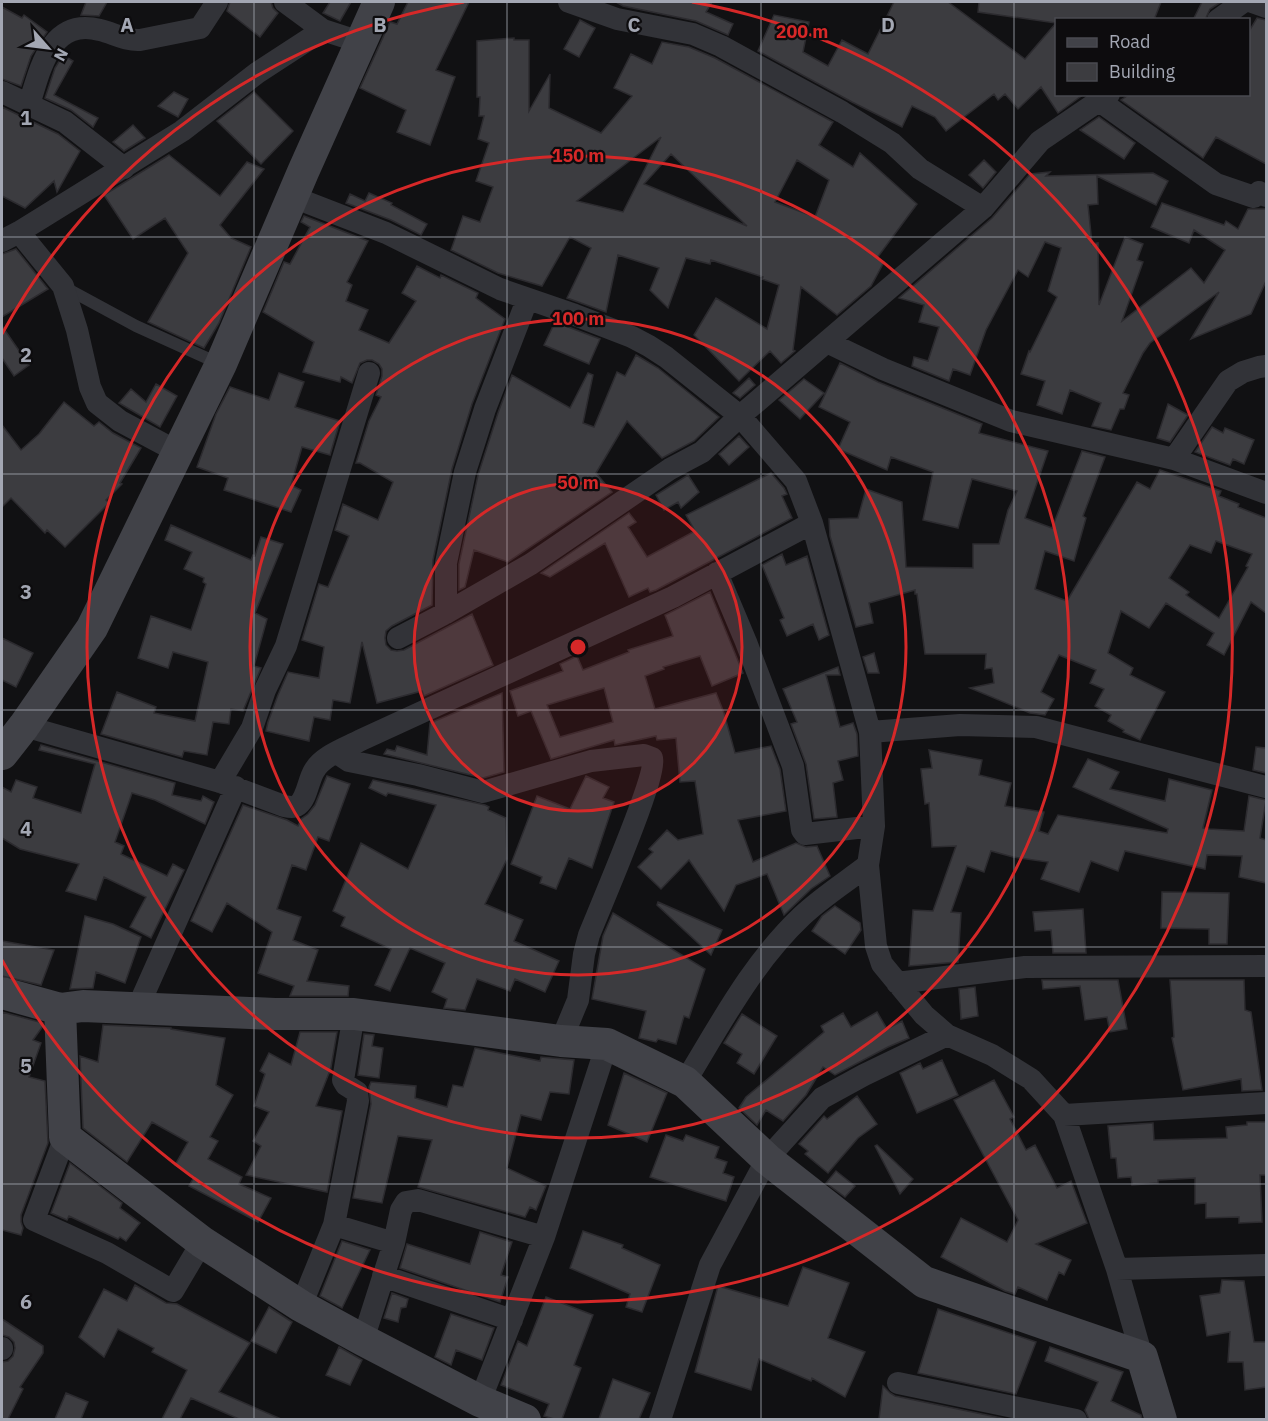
<svg xmlns="http://www.w3.org/2000/svg" width="1268" height="1421" font-family="'IBM Plex Sans',sans-serif">
	<style>
		.building { fill: #3c3c40; stroke: #2c2b2f; stroke-width: 1.5; fill-rule: evenodd }
		.lines { fill: none; stroke-linecap: round; stroke-linejoin: round }
		.lane { stroke: #323338; stroke-width: 12 }
		.street { stroke: #323338; stroke-width: 22 }
		.secondary { stroke: #414248; stroke-width: 32 }
		.grid { fill: none; stroke: #a3a7b3; stroke-width: 1.5; stroke-opacity: 0.55 }
		.ring { fill: none; stroke: #d62828; stroke-width: 3 }
		.grid-label { font-size: 20px; text-anchor: middle; font-weight: bold; fill: #a3a7b3; stroke: #0d0c0e; stroke-width: 4.5; stroke-linejoin: round; paint-order: stroke }
		.centre { fill: #d62828; stroke: #0d0c0e; stroke-width: 3 }
		.ring-label { font-size: 18px; text-anchor: middle; font-weight: bold; fill: #d62828; stroke: #0d0c0e; stroke-width: 4.5; stroke-linejoin: round; paint-order: stroke }
	</style>
	<rect width="100%" height="100%" fill="#111113"/>
	<path class="building" d="M86 2H107L99 16 81 15Z
		M230 2H271L273 8 278 13 260 37 227 11Z
		M330 2H351L340 21 323 13Z
		M408 2H469L436 70 455 77 430 145 397 132 406 110 360 88 390 22 397 24Z
		M616 2H712L706 12 733 24 728 35 696 21 623 6Z
		M894 2H948L1025 59 1056 23 978 12 979 2H1161L1154 20H1056V94H1084L1058 113 1041 87 1018 109 1005 94 998 100 994 94 946 131 935 117 912 106 902 127 852 102 758 51 774 15 809 22 803 52 828 66 842 40 868 54Z
		M1202 2H1221L1210 9 1205 20H1193Z
		M2 7 22 18 24 15 47 32 31 56 21 86 2 79Z
		M1257 18 1266 20V164L1216 137 1203 158 1121 100 1130 94H1248V33Z
		M580 20 595 28 579 57 564 49Z
		M514 38V40H529V111L550 74 549 108 601 133 632 96 614 88 631 54 652 64 662 42 689 47 715 58 833 122 819 145 853 167 860 153 917 204 877 258 884 262 871 286 837 315 801 287 793 350 795 351 781 363 770 351 739 381 694 335 716 298 767 329 779 285 762 279 763 277 711 260 710 264 686 258 668 308 650 290 659 268 618 255 606 312 567 298 591 248 570 237 542 286 498 273 451 250 463 216 480 222 493 187 476 181 489 143 478 139 484 116H479L480 97H477V41ZM661 137 623 212 577 201ZM671 154 747 226 644 184ZM797 160 829 180 815 217 775 202Z
		M63 55 73 61 54 95 98 118 93 127 71 110 45 98 55 68Z
		M174 92 188 99 178 117 158 106Z
		M254 92 293 131 261 164 217 121Z
		M2 107 58 134 80 151 57 192 54 181 25 208 2 196Z
		M1099 117 1135 143 1124 159 1080 130Z
		M133 125 145 138 124 151 113 142Z
		M169 155 220 196 247 162 264 169 220 225 231 238 251 247 219 323 204 348 148 322 188 253 165 218 133 239 104 195Z
		M984 160 996 172 983 188 969 175Z
		M1050 172 1046 176 1153 173 1168 181 1156 205 1097 176 1098 204 1088 205 1092 244 1098 243 1099 305 1125 237 1143 244 1137 260 1143 262 1122 321 1191 268 1204 283 1225 250 1194 230 1189 243 1151 227 1162 203 1224 225 1226 221 1238 229 1248 209H1266V281L1251 314 1191 339 1219 292 1150 343 1143 353 1123 393 1129 395 1124 409H1120L1111 430 1092 426 1101 403 1070 390 1062 414 1037 405 1045 381 1021 374 1029 351 1030 352 1057 297 1048 291 1061 248 1045 242 1028 277 1018 270 986 330 970 375 953 369 949 381 912 366 914 357 928 361 939 327 919 322 924 305 899 298 992 218 1030 174Z
		M369 193 392 203 391 205 427 224 421 235 391 220 346 203 350 194 365 201Z
		M304 216 368 241 347 282 352 285 346 301 368 310 359 330 389 343 416 301 402 293 417 266 440 278 441 275 478 293 476 298 505 319 472 404 452 469 433 560 432 605 392 626 386 631 385 638 386 645 391 650 397 651 404 650 472 614 493 665 424 696 422 691 377 703 362 642 350 703 333 700 330 720 314 717 309 741 266 731 268 722 278 695 288 672 319 678 324 647 302 640 319 584 328 587 349 536 335 530 343 504 378 520 393 482 360 463H356L369 421 381 397 376 395 382 376V369L379 364 372 360H367L360 363 352 383 341 377 340 382 303 372 314 342 263 312 284 262 290 264 310 227 301 222Z
		M16 249 48 289 2 317V254Z
		M555 322 600 339 589 364 544 345Z
		M2 326 29 365 14 376 2 358Z
		M636 355 658 368 719 417 694 441 662 458 627 421 596 473 612 492 508 562 474 550 465 587 459 590V564L478 475 498 413 512 375 570 408 588 373 593 375 583 423 594 427 617 372 625 376Z
		M840 363 878 382 982 424 979 433 1048 451 1025 518 1052 528 1082 451 1105 457 1083 516 1086 518 1074 561 1045 551 1035 589 1067 601 1137 482 1150 489 1160 470 1221 491 1219 496 1239 504 1238 507 1266 518V613L1251 602 1224 655 1207 645 1214 633 1166 603 1149 628 1121 611 1108 653 1133 668 1130 675 1165 692 1140 740 1123 732 1124 730 1108 721 1111 715 1095 706 1104 689 1090 683 1096 670 1059 655 1041 692 1054 699 1045 715 1030 713 970 688 994 683 992 668 985 669 986 654H925L917 594H915V590L869 603 873 623 856 627 830 536 829 519 858 518 866 489 902 502 906 567 973 568V544H999L1008 510 1017 491 972 479 958 528 923 520 933 472 891 457 887 470 838 449 850 422 819 407ZM1216 541 1252 554 1246 566 1248 567 1219 618 1186 595 1189 592 1169 578 1190 545 1211 553Z
		M279 373 304 382 295 407 340 421 330 455 302 447 291 485 301 490 291 512 224 490 228 478 197 467 216 414 230 387 269 400Z
		M749 378 755 385 740 398 733 393Z
		M804 379 824 393 800 419 779 400Z
		M156 384 177 396 160 427 119 403 131 389 146 402Z
		M64 402 94 426 99 422 113 433 141 448 120 483 122 484 106 500 109 503 65 547 47 530 45 533 11 498 2 507V425L21 450 39 434Z
		M1168 404 1188 415 1170 442 1157 438Z
		M1212 427 1223 433 1225 428 1254 440 1244 464 1233 459 1230 465 1195 452Z
		M739 436 749 447 729 465 719 454Z
		M771 473 784 488 787 494 782 496 792 518 656 590 650 592 648 588 629 597 605 543 550 577 541 573 629 513 636 522 628 527 647 557 695 531 686 515Z
		M688 475 699 492 681 508 678 502 664 510 656 495Z
		M171 525 251 560 253 555 255 556 261 537 283 544 255 613 267 619 254 666 261 668 243 711 231 709 229 724 213 722 207 755 184 751 182 757 101 734 117 692 156 707 154 713 195 721 208 662 173 652 168 668 138 658 151 616 191 630 206 584 203 582 204 578 184 569 192 552 165 540Z
		M782 554 786 565 807 556 829 635 819 640 813 624 787 636 780 620 784 618 762 565Z
		M710 592 743 673 712 686 700 656 663 667 664 669 645 676 655 709 716 693 724 713 735 753 771 746 780 769 786 811 738 820 753 862 796 843 806 847 817 846 830 876 811 889 784 915 767 874 736 885 724 911 689 860 661 889 638 867 653 852 649 849 667 830 678 840 703 834 695 781 680 782 676 738 657 740 656 736 615 745 614 740 551 759 531 711 518 716 510 691 563 671 560 664 577 656 583 670 629 652 628 650 673 636 665 615ZM604 688 613 722 560 737 547 705Z
		M2 638 33 653 16 687 2 680Z
		M874 653 879 673H868L863 657Z
		M838 667 840 675H826L840 727 853 723 857 734 858 756 838 761 843 780 833 783 837 817 814 819 806 764 791 724 797 722 783 689Z
		M502 693 504 772 483 778 384 754 387 749 395 751 397 746 427 755 430 723Z
		M41 745 175 783 172 795 201 801 203 796 214 802 205 824 155 800 132 793 115 842 124 846 121 854 167 876 173 864 184 870 151 938 130 927 146 897 104 877 96 900 66 891 79 864 20 849 2 838V787L11 792 16 780 37 787 33 798 81 813 95 764 39 750Z
		M1256 747 1266 748V773L1253 770Z
		M929 750 982 760 979 775 1011 783 1005 806 1044 812 1039 831 1048 834 1058 815 1167 833 1168 829 1073 787 1088 759 1119 772 1110 789 1165 801 1169 779 1212 790 1203 828 1209 829 1244 831 1249 796 1266 800 1260 838 1266 840V883L1239 877 1242 856 1207 855 1205 869 1125 851 1118 871 1091 861 1079 892 1041 879 1048 862 1013 857 991 851 984 872 967 866 951 912 961 913 958 962 909 966 913 910 933 911 956 846 932 847 929 803 925 804 921 769 932 768Z
		M327 776 350 784 329 841 318 837 306 870 292 865 277 909 301 917 293 940 318 950 307 981 349 986 348 996H290L294 986 258 973 272 932 227 903 212 932 191 921 243 805 287 820 298 826 301 819 308 814 315 805Z
		M586 776 609 787 603 798 614 802 592 868 569 858 556 889 540 883 542 877 511 864 537 796 570 809Z
		M373 780 485 805 489 807 488 810 506 818 507 859 485 904 523 920 514 941 559 961 545 992 515 979 510 991 477 979 465 1010 444 1008 447 999 432 992 445 963 410 948 390 991 375 985 391 949 341 926 345 917 333 911 361 843 408 869 436 805 388 793 386 796 369 788Z
		M1162 892 1229 893 1227 944H1209V929L1161 928Z
		M658 902 722 930 711 955 657 905Z
		M835 906 860 923 861 930 845 954 812 931 822 916Z
		M1083 909 1086 953H1053L1051 930 1035 931 1033 912Z
		M613 913 705 969 689 1018 684 1016 676 1044 658 1039 656 1042 639 1038 646 1011 592 999 603 936Z
		M85 916 113 924 141 937 125 983 96 972 93 988 70 989Z
		M2 941 54 950 41 985 2 976Z
		M1042 980H1118L1127 1029 1110 1032 1107 1017 1085 1020 1080 986 1043 989Z
		M1170 980H1244L1245 1010 1251 1012 1262 1090 1242 1091 1241 1079 1183 1090 1172 1038 1174 1037Z
		M975 987 978 1016 961 1019 959 989Z
		M2 1012 43 1023V1026L33 1040 41 1043 29 1077 45 1081 48 1143 21 1215V1222L23 1228 21 1235 2 1230Z
		M877 1012 887 1029 902 1021 909 1038 888 1047 835 1075 823 1067 806 1095 783 1121 766 1110 757 1125 739 1108 746 1097 824 1032 821 1026 843 1013 851 1027Z
		M742 1014 777 1036 754 1074 737 1063 742 1054 724 1043Z
		M103 1025 171 1028V1029L225 1038 216 1085 233 1095 210 1137 218 1141 208 1159 242 1177 239 1184 271 1198 258 1222 189 1186 194 1177 175 1165 188 1142 152 1122 127 1162 83 1128 80 1056 98 1062Z
		M300 1032H337L330 1073H329L316 1106 342 1111 327 1192 246 1175 261 1146 253 1141 269 1112 254 1106 265 1074 260 1071 269 1053 291 1065Z
		M364 1034 374 1035 372 1046 383 1048 379 1078 358 1075Z
		M475 1048 540 1061 541 1057 574 1060 569 1094 550 1092 541 1120 521 1115 507 1168 546 1186 536 1210 530 1207 525 1217 418 1187 432 1140 398 1136 382 1203 353 1198 371 1104 369 1087 371 1082 416 1086 415 1098 447 1107 453 1085 463 1087Z
		M942 1060 958 1095 917 1113 900 1073 920 1063 923 1069Z
		M624 1073 667 1093 647 1142 608 1125Z
		M994 1080 1014 1117 1010 1119 1026 1150 1035 1145 1057 1188 1071 1181 1087 1223 1036 1244 1071 1260 1064 1275 1059 1272 1047 1300 1018 1287 1015 1294 1005 1291 941 1257 961 1218 1007 1242 1018 1220 954 1100Z
		M857 1096 877 1124 858 1138 828 1173 805 1154 808 1151 799 1144 824 1116 827 1119Z
		M1247 1122H1266V1175H1260L1262 1222 1239 1223V1217L1206 1218V1203L1195 1204V1178L1158 1180V1183L1132 1185 1131 1177 1118 1178 1116 1158H1111L1108 1126 1153 1123 1154 1140 1227 1138 1226 1127 1247 1125Z
		M666 1135 683 1141 686 1135 719 1147 715 1158 727 1162 723 1173 734 1177 726 1201 650 1177Z
		M877 1145 913 1179 900 1194 875 1146Z
		M70 1163 122 1203 120 1208 140 1223 126 1241 120 1237 118 1239 69 1216 67 1220 51 1213Z
		M836 1171 855 1186 845 1197 826 1183Z
		M583 1231 623 1245 622 1248 660 1265 642 1312 626 1307 630 1294 570 1268Z
		M480 1232 512 1242 501 1275 508 1277 500 1302 400 1268 407 1244 470 1264Z
		M342 1241 370 1250 342 1308 320 1296Z
		M803 1267 849 1283 828 1338 865 1352 845 1397 812 1378 811 1381 759 1359 751 1390 695 1372 718 1286 788 1306Z
		M1222 1280 1244 1281 1254 1342H1266V1387L1245 1390 1243 1362H1228L1230 1332 1207 1336 1200 1296 1220 1293Z
		M135 1285 166 1303 177 1304 250 1343 219 1392 281 1419H239L191 1398 180 1419H162L187 1370 152 1352 154 1348 118 1329 104 1357 79 1337 104 1289 127 1301Z
		M392 1293 408 1299 406 1307 401 1308 398 1322 384 1318Z
		M546 1297 593 1315 574 1365 581 1368 562 1419H554L544 1416 549 1404 501 1385 518 1341 527 1346Z
		M269 1307 292 1322 276 1353 251 1341Z
		M938 1309 1036 1342 1016 1394 918 1373Z
		M451 1314 494 1328 482 1360 456 1350 451 1365 435 1357Z
		M2 1319 43 1346V1353L20 1387 23 1389 8 1419H2V1362L8 1361 13 1356 15 1348 14 1342 9 1337 2 1335Z
		M339 1347 362 1360 350 1385 326 1375Z
		M1050 1347 1123 1372 1111 1401 1141 1415 1142 1419H1089L1085 1410 1098 1382 1045 1361Z
		M613 1379 650 1393 639 1419H599Z
		M883 1386 890 1393 895 1396 1006 1419H879Z
		M66 1393 88 1402 81 1419H55Z"/>
	<g class="lines">
		<path class="lane" d="M64 287 136 326 220 364"/>
		<path class="street" d="M285 2 323 30
			M569 2 617 19 693 34 721 46 842 112 892 143 920 169 983 208
			M1252 2 1266 7
			M1218 20 1243 2
			M2 92 65 122 124 168
			M1098 100 1216 184 1254 197 1259 192 1266 196
			M29 105C40 70 50 17 100 30 113 33 126 41 140 40L200 28 217 2
			M293 197 386 233 500 289 575 315 632 337 649 346 666 357 740 416 796 481 812 523 870 732 874 826 868 865 876 946 882 964 924 1015 947 1035 992 1055 1031 1079 1064 1115 1117 1269 1142 1357
			M19 232 63 286 77 330 90 387 97 403 120 421 178 452
			M2 241 19 232 182 131 257 73 323 30 360 42
			M827 342 883 369 1011 421 1174 459 1266 493
			M1174 459 1228 381 1243 372 1259 367 1266 366
			M717 573 746 642 793 766 802 830 805 834 874 826
			M446 613V563L465 472 485 409 527 300
			M398 638 446 613 531 564 670 469 702 452 740 416 983 208 1040 141 1109 94
			M24 726 220 782 284 806C289 807 294 808 298 805 307 798 308 781 314 771 322 756 346 748 361 740L673 597 812 523
			M870 732 960 725 1036 727 1266 787
			M337 753 349 761 418 775 483 792 591 761 644 755 652 758C658 774 599 910 589 935L584 954 578 1000 561 1041
			M220 782 252 728 265 690 286 646 369 373
			M897 983 1025 967 1266 966
			M138 1007 236 787
			M685 1082C720 1025 752 963 802 916 822 897 846 882 868 865
			M1064 1115 1266 1103
			M65 1137 34 1220 107 1253 173 1291 202 1242
			M334 1225 394 1243
			M1117 1269 1266 1265
			M383 1276 512 1320
			M301 1306 334 1225 358 1101 357 1092 346 1085 343 1080 354 1014
			M363 1340 394 1243 401 1210 406 1202 418 1200 544 1237
			M2 1349V1348
			M898 1383 1076 1420
			M480 1401 544 1237 607 1044
			M660 1420 710 1265 767 1159 822 1098 864 1075 947 1035"/>
		<path class="secondary" d="M2 754 24 726 92 628 221 364 303 172 379 2
			M2 993 60 1009 83 1006 275 1014H354L561 1041 607 1044 685 1082 767 1159 924 1282 1142 1357 1161 1420
			M60 1009 65 1137 202 1242 301 1306 363 1340 480 1401 525 1420"/>
	</g>
	<path class="grid" d="M254 2V1420M507 2V1420M761 2V1420M1014 2V1420M2 237H1266M2 474H1266M2 710H1266M2 947H1266M2 1184H1266"/>
	<circle cx="578" cy="647" r="164" fill="#d62828" fill-opacity=".12"/>
	<g class="ring">
		<circle cx="578" cy="647" r="164"/>
		<circle cx="578" cy="647" r="328"/>
		<circle cx="578" cy="647" r="491"/>
		<path d="M2 334A655 655 0 0 1 464 2M692 2A655 655 0 1 1 2 960"/>
	</g>
	<g class="grid-label">
		<text x="127" y="32">A</text>
		<text x="380" y="32">B</text>
		<text x="634" y="32">C</text>
		<text x="888" y="32">D</text>
		<text x="26" y="125">1</text>
		<text x="26" y="362">2</text>
		<text x="26" y="599">3</text>
		<text x="26" y="836">4</text>
		<text x="26" y="1073">5</text>
		<text x="26" y="1309">6</text>
	</g>
	<circle cx="578" cy="647" r="9" class="centre"/>
	<g class="ring-label">
		<text x="802" y="38">200 m</text>
		<text x="578" y="162">150 m</text>
		<text x="578" y="325">100 m</text>
		<text x="578" y="489">50 m</text>
	</g>
	<rect width="1268" height="1421" fill="none" stroke="#a3a7b3" stroke-width="6"/>
	<rect x="1055" y="18" width="195" height="78" fill="#0d0c0e" stroke="#494a50" stroke-width="1.5"/>
	<rect x="1067" y="38" width="30" height="9" fill="#414248" stroke="#494a50" stroke-width="1.5"/>
	<text x="1109" y="48" font-size="18" fill="#a3a7b3">Road</text>
	<rect x="1067" y="63" width="30" height="18" fill="#3c3c40" stroke="#494a50" stroke-width="1.5"/>
	<text x="1109" y="78" font-size="18" fill="#a3a7b3">Building</text>
	<g transform="translate(48 48) rotate(118)" stroke="#0d0c0e" stroke-width="4.5" paint-order="stroke">
	<path d="M0-4.5L10 22L0 15L-10 22Z" fill="#a3a7b3"/>
	<text y="-9" font-size="16" font-weight="bold" text-anchor="middle" fill="#a3a7b3">N</text>
	</g>
</svg>
